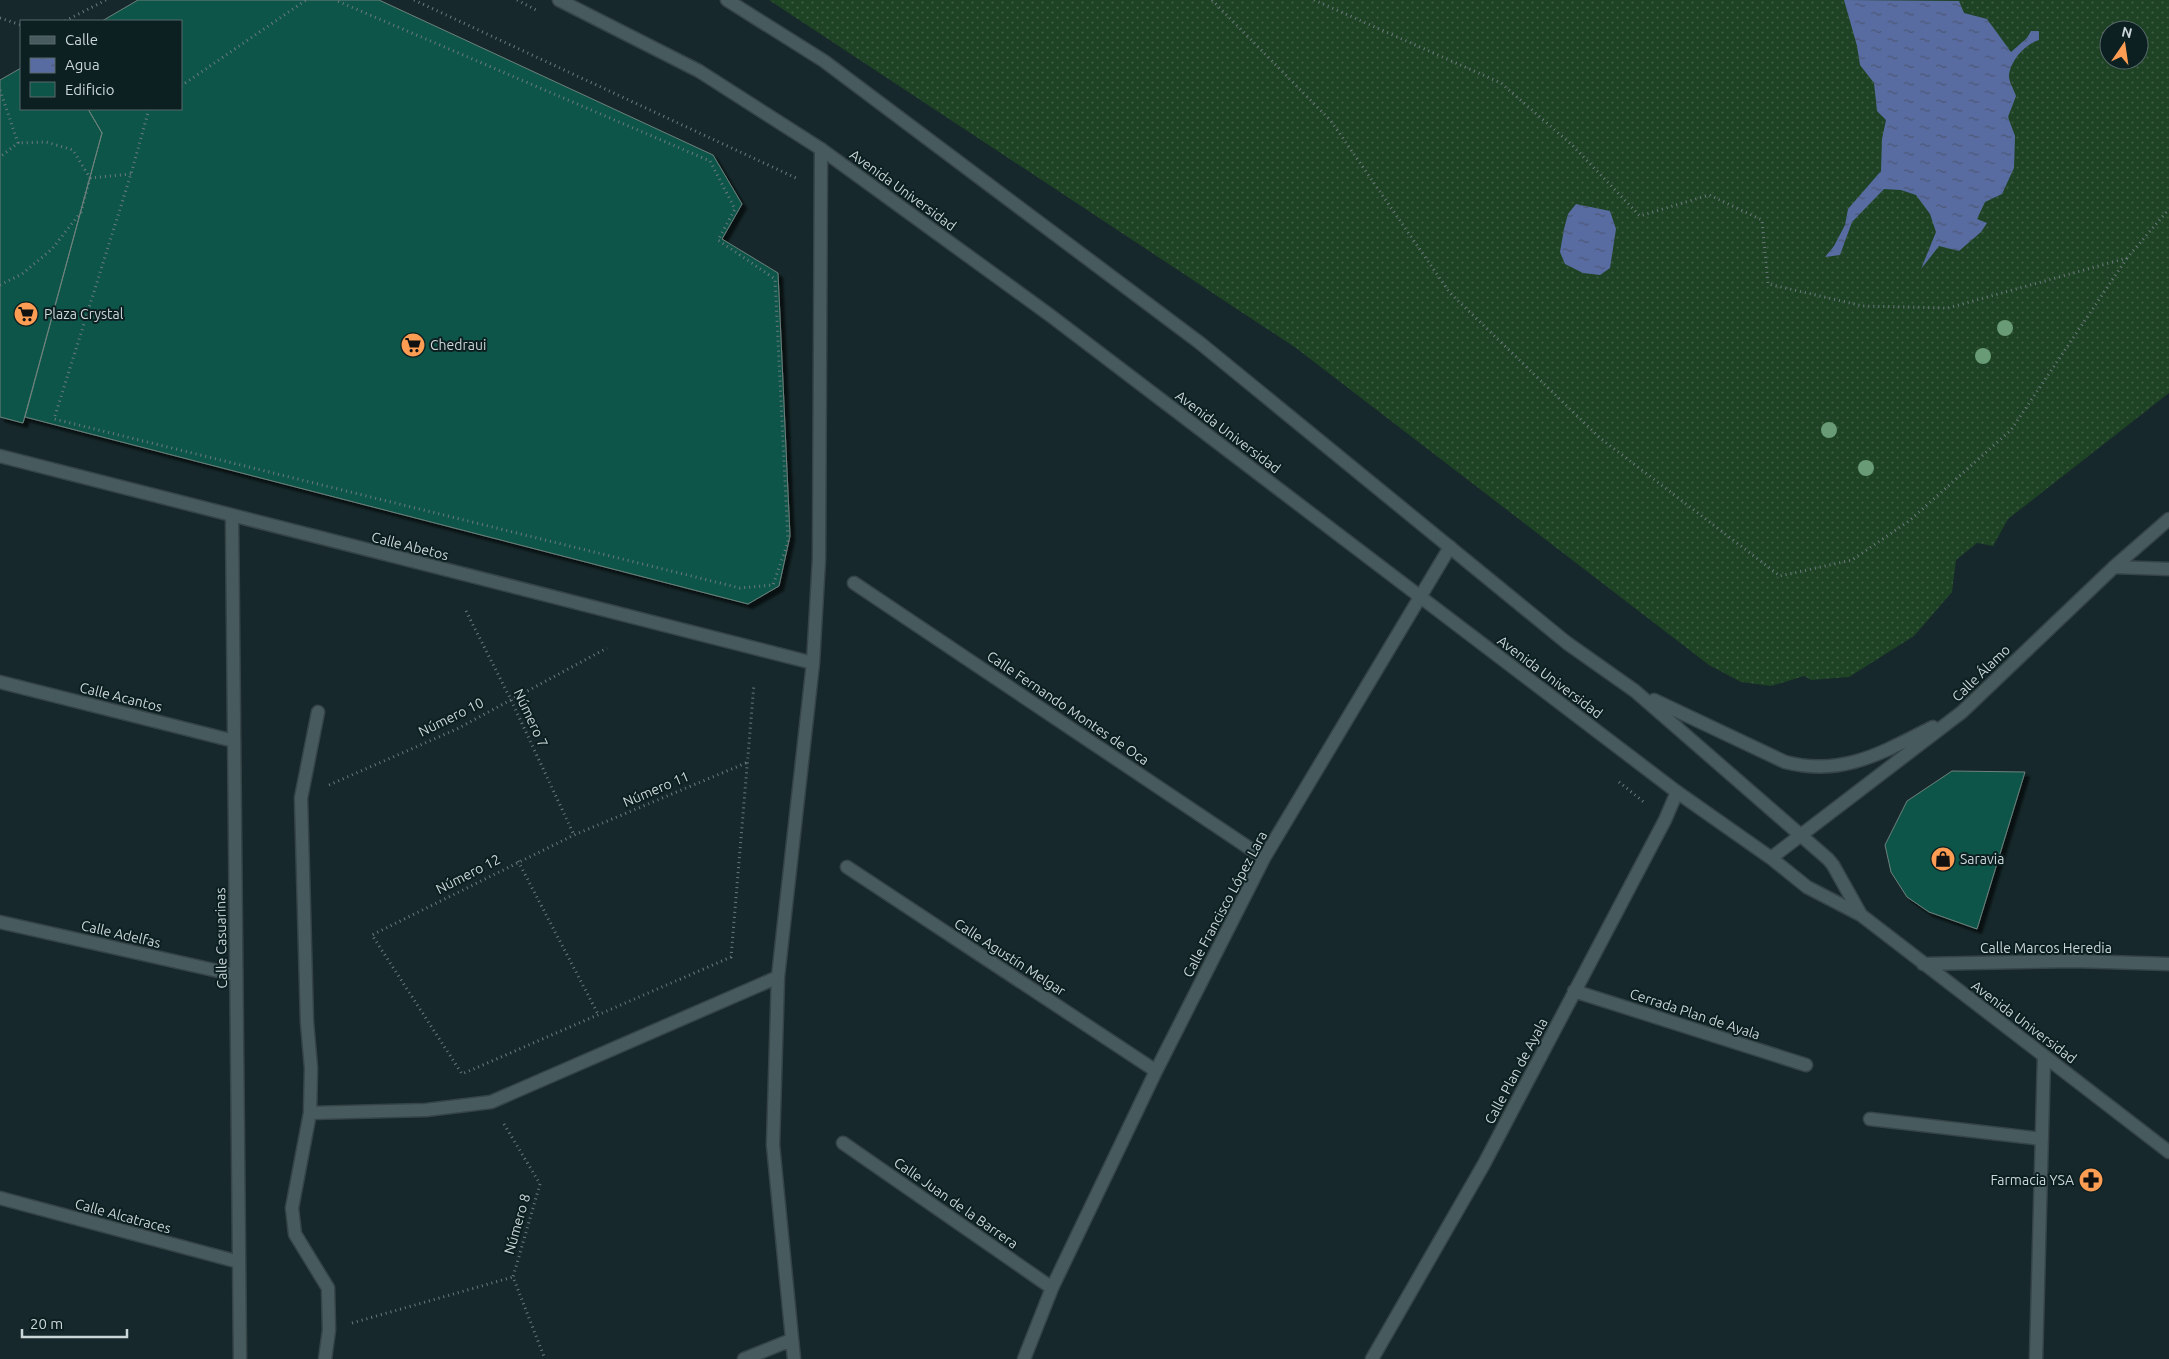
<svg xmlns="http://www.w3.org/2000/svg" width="2169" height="1359" font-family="Ubuntu,sans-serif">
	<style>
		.grass { fill: url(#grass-dots); fill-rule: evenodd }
		.water { fill: url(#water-ripples) }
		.building { fill: #0e5549; stroke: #6d817c; filter: url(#shadow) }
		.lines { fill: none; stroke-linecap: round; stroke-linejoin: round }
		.minor-casing { stroke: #364447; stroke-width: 15 }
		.secondary-casing { stroke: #364447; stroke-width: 15 }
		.path { stroke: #6c7a7d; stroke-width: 3; stroke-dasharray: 1 4; stroke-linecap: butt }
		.minor { stroke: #475b5e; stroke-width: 12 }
		.secondary { stroke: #475b5e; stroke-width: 12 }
		.tree { fill: #699b77 }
		.labels { text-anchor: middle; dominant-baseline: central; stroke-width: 4; stroke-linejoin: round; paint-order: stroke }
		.street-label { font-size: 14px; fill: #cbd6d8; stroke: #0c1f21 }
		.poi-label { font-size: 14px; fill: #cbd6d8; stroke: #0c1f21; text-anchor: start }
	</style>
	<defs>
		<pattern id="grass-dots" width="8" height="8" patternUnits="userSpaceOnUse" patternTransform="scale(1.25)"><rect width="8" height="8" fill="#1e4224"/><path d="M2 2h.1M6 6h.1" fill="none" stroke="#3d5d43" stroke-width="1.8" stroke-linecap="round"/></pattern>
		<pattern id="water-ripples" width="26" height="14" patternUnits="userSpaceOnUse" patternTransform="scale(1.25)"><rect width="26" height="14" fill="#596ca2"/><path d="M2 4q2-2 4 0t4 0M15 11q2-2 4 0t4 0" fill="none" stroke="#4c5876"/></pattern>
		<filter id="shadow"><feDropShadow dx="4.5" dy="4.5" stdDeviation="1" flood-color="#0009"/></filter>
	</defs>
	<rect width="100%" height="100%" fill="#16282b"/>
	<path class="grass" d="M769 0H2169V393L2008 519 1993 546 1977 543 1956 560 1952 592 1914 636 1849 677 1811 680 1804 676 1771 686 1741 682 1709 665 1296 348ZM2109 30H2139V60H2109Z"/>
	<path class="water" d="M1844 0 1959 1 1964 13 1987 19 2011 52 2027 38 2031 31H2039V40C2025 44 2010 61 2009 76 2009 82 2014 90 2016 96L2008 117 2015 136 2014 168 2002 194 1985 202 1977 219 1987 223 1981 232 1959 251 1939 246 1921 269 1936 232 1930 214 1916 195 1901 190 1884 189 1852 222 1840 255 1825 257 1834 246 1845 225 1848 209 1881 171 1882 139 1886 120 1877 111 1874 83 1860 65 1857 46Z
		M1576 204 1610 211 1616 229 1610 268 1600 275 1583 273 1565 264 1560 252 1564 229 1568 214Z"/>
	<path class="building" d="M138 0H379L713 155 742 204 722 239 778 273 790 536 779 586 748 604 25 417 102 133 88 109H181V21H102Z
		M21 68V109H88L102 133 23 423 0 417V80Z
		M1952 771 2025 772 1977 929 1929 912 1907 897 1891 872 1885 845 1907 801Z"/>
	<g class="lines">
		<defs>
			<path id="minor" d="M0 456 813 663
				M232 516 240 1359
				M2114 567 2169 569
				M854 583 1264 858
				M0 682 234 741
				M318 712 301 798 307 1022 311 1068 310 1113 292 1208 295 1234 328 1288 329 1330 325 1359
				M847 867 1156 1071
				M0 922 236 975
				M1923 964 2075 961 2169 964
				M1574 991 1806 1065
				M310 1113 426 1110 491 1102 778 977
				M1870 1119 2042 1139
				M843 1143 1052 1288
				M0 1198 239 1262
				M744 1359 791 1340
				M794 1359 773 1145 778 977 813 663 819 559 821 149
				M1024 1359 1052 1288 1156 1071 1264 858 1450 547
				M1372 1359 1484 1164 1665 820 1677 792
				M2036 1359 2044 1057"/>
			<path id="secondary" d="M559 0 699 71 821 149 1051 316 1677 792 1771 858 1807 887 1861 915 2169 1152
				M727 0 824 61 1200 343 1567 643 1635 691 1828 859 1833 865 1861 915
				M1654 700 1785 762C1843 777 1883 752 1933 727
				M1771 858 1962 712 2114 567 2169 519"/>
		</defs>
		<use href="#minor" class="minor-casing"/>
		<use href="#secondary" class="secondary-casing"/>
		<path class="path" d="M414 0 796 178
			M517 0 536 10
			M1212 0 1331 121 1450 293 1600 438 1780 576 1852 560 1909 521 2011 430 2127 258
			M1314 0 1501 83 1572 145 1640 216 1709 195 1762 220 1768 284 1863 306 1948 308 2127 258 2169 209
			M0 18 21 25
			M65 21 106 0
			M181 86 306 0
			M0 90 18 143 0 157
			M149 109 131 174 54 419 740 588 773 585 788 542 775 279 718 240 735 209 710 161 335 0
			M90 178 131 174
			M0 285 22 274 52 249 81 212 90 178 73 150 46 142 18 143
			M466 611 511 700 574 835
			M746 763 574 835 372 935 462 1074 731 957 754 684
			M1619 782 1645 803
			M329 785 457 729 607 648
			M518 861 599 1016
			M504 1124 540 1184 513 1277 545 1359
			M352 1323 513 1277"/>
		<use href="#minor" class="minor"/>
		<use href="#secondary" class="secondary"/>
	</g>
	<g class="tree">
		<circle cx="2005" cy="328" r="8"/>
		<circle cx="1983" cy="356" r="8"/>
		<circle cx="1829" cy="430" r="8"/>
		<circle cx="1866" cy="468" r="8"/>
	</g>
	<defs>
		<symbol id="supermarket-disc" viewBox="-11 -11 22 22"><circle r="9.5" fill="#fc9d53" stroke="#0c1f21"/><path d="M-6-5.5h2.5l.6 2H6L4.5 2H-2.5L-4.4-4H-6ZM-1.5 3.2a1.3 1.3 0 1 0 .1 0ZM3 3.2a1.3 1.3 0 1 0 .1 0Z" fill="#111"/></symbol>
		<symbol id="shop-disc" viewBox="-11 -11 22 22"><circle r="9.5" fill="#fc9d53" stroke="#0c1f21"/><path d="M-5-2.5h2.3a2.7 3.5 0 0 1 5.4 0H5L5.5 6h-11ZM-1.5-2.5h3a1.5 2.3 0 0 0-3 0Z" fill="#111"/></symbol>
		<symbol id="pharmacy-disc" viewBox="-11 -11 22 22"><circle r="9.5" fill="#fc9d53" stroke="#0c1f21"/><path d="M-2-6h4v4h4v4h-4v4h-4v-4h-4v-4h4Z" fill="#111"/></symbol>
	</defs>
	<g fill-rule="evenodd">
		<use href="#supermarket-disc" x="12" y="300" width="28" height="28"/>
		<use href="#supermarket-disc" x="399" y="331" width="28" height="28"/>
		<use href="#shop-disc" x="1929" y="845" width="28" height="28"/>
		<use href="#pharmacy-disc" x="2077" y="1166" width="28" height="28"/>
	</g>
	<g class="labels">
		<g class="street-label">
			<text transform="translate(903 190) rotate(36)">Avenida Universidad</text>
			<text transform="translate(1228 432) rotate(37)">Avenida Universidad</text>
			<text transform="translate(410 546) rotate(14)">Calle Abetos</text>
			<text transform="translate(1981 673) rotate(-44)">Calle Álamo</text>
			<text transform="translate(1550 677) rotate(37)">Avenida Universidad</text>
			<text transform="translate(121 697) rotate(14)">Calle Acantos</text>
			<text transform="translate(1068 708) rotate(34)">Calle Fernando Montes de Oca</text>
			<text transform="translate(451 717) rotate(-26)">Número 10</text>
			<text transform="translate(531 718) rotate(65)">Número 7</text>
			<text transform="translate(656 789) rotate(-23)">Número 11</text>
			<text transform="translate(468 874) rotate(-27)">Número 12</text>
			<text transform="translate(1225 904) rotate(-62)">Calle Francisco López Lara</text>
			<text transform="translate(121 934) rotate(13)">Calle Adelfas</text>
			<text transform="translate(221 938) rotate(-91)">Calle Casuarinas</text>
			<text x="2046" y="948">Calle Marcos Heredia</text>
			<text transform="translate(1010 957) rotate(33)">Calle Agustín Melgar</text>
			<text transform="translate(1695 1014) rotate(18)">Cerrada Plan de Ayala</text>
			<text transform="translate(2024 1022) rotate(37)">Avenida Universidad</text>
			<text transform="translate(1516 1071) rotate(-62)">Calle Plan de Ayala</text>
			<text transform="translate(956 1203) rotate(35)">Calle Juan de la Barrera</text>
			<text transform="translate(123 1216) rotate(15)">Calle Alcatraces</text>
			<text transform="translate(517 1224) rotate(-74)">Número 8</text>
		</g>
		<g class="poi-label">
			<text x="44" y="314">Plaza Crystal</text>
			<text x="430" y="345">Chedraui</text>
			<text x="1960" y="859">Saravia</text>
			<text x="2074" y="1180" text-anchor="end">Farmacia YSA</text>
		</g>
	</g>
	<rect x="20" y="20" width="162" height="90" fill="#0c1f21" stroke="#58686a"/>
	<rect x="30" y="36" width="25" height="8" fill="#475b5e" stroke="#58686a"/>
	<text x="65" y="45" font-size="15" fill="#cbd6d8">Calle</text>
	<rect x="30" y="58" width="25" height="15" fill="url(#water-ripples)" stroke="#58686a"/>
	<text x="65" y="70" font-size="15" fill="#cbd6d8">Agua</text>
	<rect x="30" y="82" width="25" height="15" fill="#0e5549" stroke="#58686a"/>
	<text x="65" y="95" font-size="15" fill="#cbd6d8">Edificio</text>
	<g transform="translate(2124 45) rotate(13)"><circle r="24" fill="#0c1f21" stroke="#58686a"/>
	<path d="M0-4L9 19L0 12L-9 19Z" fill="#fc9d53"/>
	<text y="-8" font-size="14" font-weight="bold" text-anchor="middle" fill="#cbd6d8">N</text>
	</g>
	<path d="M22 1329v8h105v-8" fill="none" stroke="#cbd6d8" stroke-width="2.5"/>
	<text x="30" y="1329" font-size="15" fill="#cbd6d8" stroke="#0c1f21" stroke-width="4" paint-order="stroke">20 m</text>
</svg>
